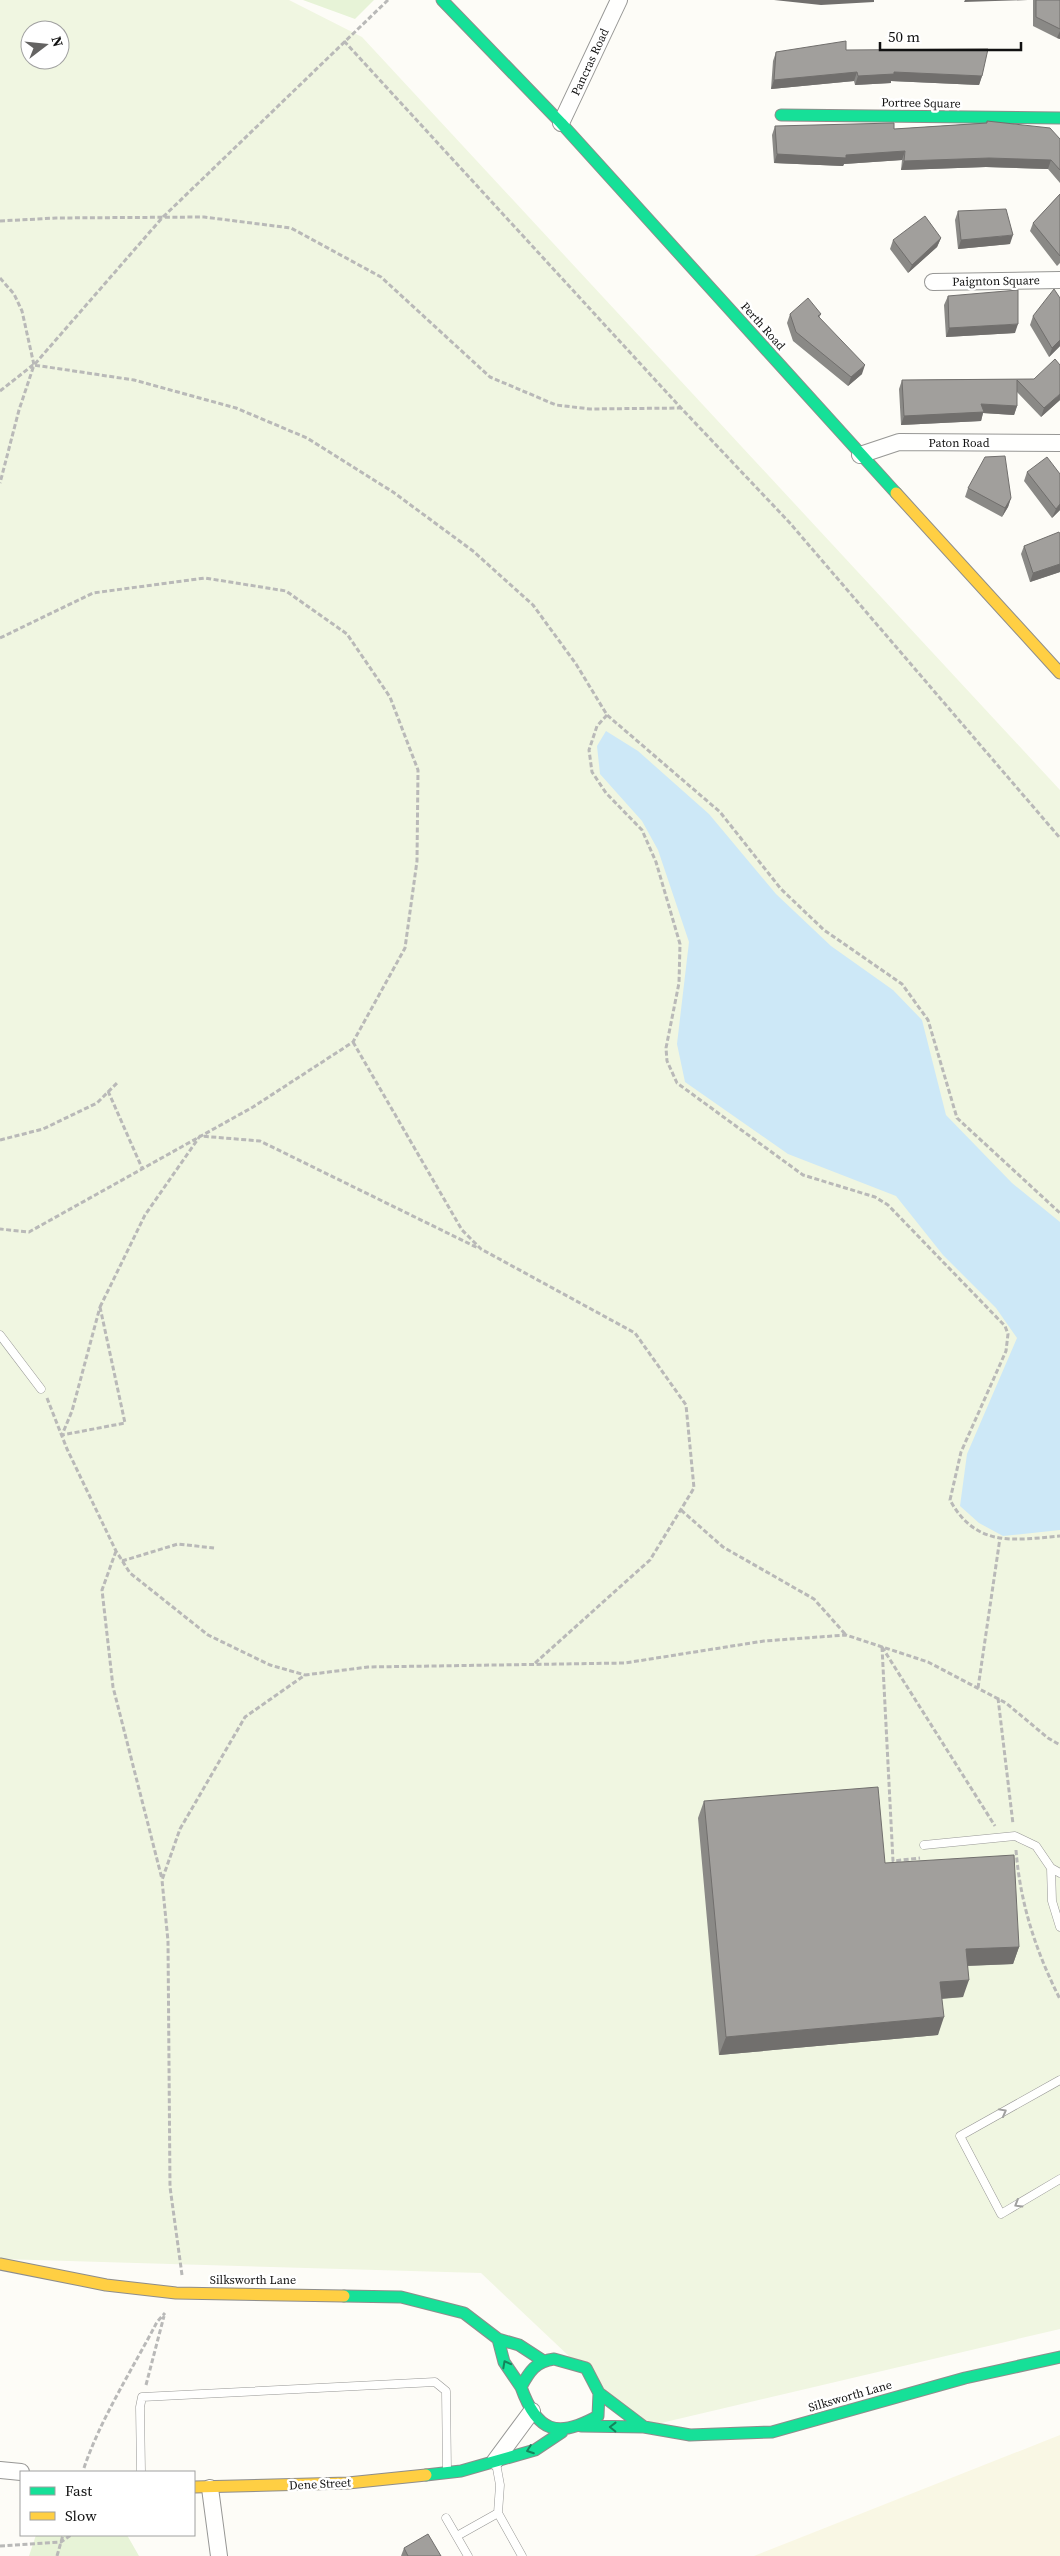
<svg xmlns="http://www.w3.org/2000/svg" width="1060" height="2556" font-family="'Source Serif 4',serif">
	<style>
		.farmland { fill: #f9f7e4 }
		.green { fill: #e7f3d7 }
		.pitch { fill: #f0f6e1; fill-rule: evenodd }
		.water { fill: #cde8f7 }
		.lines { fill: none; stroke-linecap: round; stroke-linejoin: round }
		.lane-casing { stroke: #979795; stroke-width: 9 }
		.street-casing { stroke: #979795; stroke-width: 18 }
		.fast-casing { stroke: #8e8d8b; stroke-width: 13 }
		.slow-casing { stroke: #8e8d8b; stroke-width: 13 }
		.path { stroke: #b9b9b8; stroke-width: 3; stroke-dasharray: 5 2.5; stroke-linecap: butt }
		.lane { stroke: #fffffe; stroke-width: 8 }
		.street { stroke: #fffffe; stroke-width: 16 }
		.fast { stroke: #16e098; stroke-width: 11 }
		.slow { stroke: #ffcf43; stroke-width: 11 }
		.wall { fill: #8a8986 }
		.shaded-wall { fill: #716f6d }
		.building { fill: #a19f9c; stroke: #716f6d }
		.oneway { stroke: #a0a09f }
		.oneway2 { stroke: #14835b }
		.labels { text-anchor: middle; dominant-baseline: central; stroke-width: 5; stroke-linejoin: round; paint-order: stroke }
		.street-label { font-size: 12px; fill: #111; stroke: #fff }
	</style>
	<rect width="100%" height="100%" fill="#fdfcf7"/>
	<path class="farmland" d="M1060 2435V2556H754Z"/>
	<path class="green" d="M303 0H374L355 19Z
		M36 2535H127L139 2556H29Z"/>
	<path class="pitch" d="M0 0H289L362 37 1060 790V2329L644 2427 481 2273 0 2259ZM30 30H60V60H30Z"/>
	<path class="water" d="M606 731 638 751 709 814 776 894 831 946 893 990 922 1020 946 1115 1012 1183 1060 1222V1530L1003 1536 979 1523 960 1506 967 1454 1017 1338 996 1308 943 1255 896 1196 788 1154 685 1082 677 1044 689 942 658 850 642 821 600 774 597 746Z"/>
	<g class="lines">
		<defs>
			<path id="lane" d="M0 1335 41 1389
				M924 1845 1015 1836 1036 1846 1051 1868
				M1060 1873 1051 1868 1052 1901 1060 1927
				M1060 2080 960 2136 1001 2214 1060 2179
				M496 2463 500 2485 498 2513 522 2556
				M141 2472 140 2407 142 2397 435 2382 446 2391 447 2471
				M446 2518 468 2556
				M457 2536 498 2513"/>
			<path id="street" d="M561 123 619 0
				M933 282 1060 280
				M860 455 899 442 1060 443
				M495 2461 532 2411
				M0 2470 21 2472
				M210 2488 219 2556"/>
			<path id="fast" d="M442 0 561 123 896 493
				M781 115 1060 118
				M344 2296 401 2297 464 2313 498 2339 519 2345 542 2360
				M498 2339 504 2362 521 2387
				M554 2359 586 2368 599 2393 598 2416C557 2439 537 2432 521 2387 529 2372 536 2361 554 2359Z
				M599 2393 644 2427
				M581 2426 644 2427 690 2435 772 2432 965 2378 1060 2357
				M426 2475 461 2471 535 2450 562 2432"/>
			<path id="slow" d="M896 493 1060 673
				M0 2264 106 2285 176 2293 344 2296
				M194 2487 348 2483 426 2475"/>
		</defs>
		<use href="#lane" class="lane-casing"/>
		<use href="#street" class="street-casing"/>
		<use href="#fast" class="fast-casing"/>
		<use href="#slow" class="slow-casing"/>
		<path class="path" d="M388 0 162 218 34 365 134 380 236 408 307 438 393 492 473 551 533 605 576 664 607 715 720 812 781 889 824 930 902 984 928 1020 957 1118 1060 1213
			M344 41 681 408 789 522 1060 838
			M0 221 56 218 204 217 291 228 381 277 490 377 556 405 590 409 681 408
			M0 278 14 294 22 311 34 365 19 410 0 483
			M0 391 33 365
			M0 638 93 593 205 578 286 591 347 634 390 697 418 770 417 861 405 948 353 1042 253 1107 29 1232 0 1229
			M607 715 597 726 589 750 592 772 606 793 642 830 656 862 680 944 679 983 666 1048 667 1061 677 1083 803 1175 875 1197 888 1205 1005 1326 1008 1334 1006 1351 961 1452 950 1500C976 1548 1014 1540 1060 1536
			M353 1042 462 1230 481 1249 635 1333 686 1405 694 1488 650 1560 534 1664
			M108 1091 142 1168
			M0 1140 43 1129 97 1103 117 1083
			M100 1307 145 1215 200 1136 260 1141 478 1248
			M100 1307 125 1423 62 1435 72 1411Z
			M47 1398 67 1449 116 1551 130 1573 208 1635 270 1665 305 1675
			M681 1510 723 1547 814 1599 846 1635
			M116 1551 102 1590 113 1687 162 1879
			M122 1561 178 1544 214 1548
			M882 1647 893 1861 920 1858
			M882 1647 995 1826
			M978 1688 1000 1538
			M998 1698 1013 1824
			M1016 1850C1020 1903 1036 1952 1060 1999
			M182 2275 170 2187 168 1941 162 1880 180 1829 245 1717 305 1675 368 1667 625 1663 764 1641 846 1635 928 1662 1006 1703 1048 1738 1060 1745
			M146 2385 164 2316
			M84 2468C100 2420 133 2368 157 2322L165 2313
			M0 2546 61 2542 71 2535
			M57 2556 63 2535"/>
		<use href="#lane" class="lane"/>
		<use href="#street" class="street"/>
		<use href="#fast" class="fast"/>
		<use href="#slow" class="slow"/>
	</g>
	<path class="wall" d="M1033 0H1060V39L1057 38 1033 26Z
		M846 50 982 76 979 85 891 81V83L855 85 854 81 771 89 773 61 776 52Z
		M987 121 1060 139V183L1048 169 986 167 901 170 902 160 844 164 843 166 774 163 772 135 775 126 894 129 986 123Z
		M1060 194V263L1057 266 1030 231 1033 223Z
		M958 211 1010 244 958 249 955 220Z
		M941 238 937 247 908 273 890 249 893 240Z
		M948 296 1015 333 946 337 944 305Z
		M790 314H821L819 318 862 374 848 386 793 341 787 323Z
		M1033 316 1060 346 1049 357 1030 325Z
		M1034 379 1060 400 1041 417 1017 392V406L1014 415 983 413 981 421 901 425 899 389 902 380Z
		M1027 472 1060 474V510L1052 518 1024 481Z
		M968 488 1011 498 1008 507 1002 517 965 497Z
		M1060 534V572L1030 582 1021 554 1024 546Z
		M704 1801 885 1863 1019 1947 1013 1964 968 1966 963 1997 942 1999 938 2035 719 2055 698 1818Z
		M404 2548 441 2556H401Z"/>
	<path class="shaded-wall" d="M774 0H874V2L821 5Z
		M965 0H1028L964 2Z
		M1060 31V39L1057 38Z
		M857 72 854 81 771 89 774 80Z
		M894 72 982 76 979 85 891 81V83L855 85 858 76Z
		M905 151 902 160 844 164 843 166 774 163 777 154 846 155Z
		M989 158 1051 160 1048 169 986 167 901 170 904 161Z
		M1013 235 1010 244 958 249 961 240Z
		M941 238 937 247 908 273 912 265Z
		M1018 324 1015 333 946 337 949 328Z
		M1060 340V346L1049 357 1052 348Z
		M865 365 862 374 848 386 851 377Z
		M1060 394V400L1041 417 1044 408Z
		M981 404 1017 406 1014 415 983 413 981 421 901 425 904 416Z
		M1011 498 1008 507 1002 517 1005 508Z
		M1060 504V510L1052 518 1056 509Z
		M1060 564V572L1030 582 1033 573Z
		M1019 1947 1013 1964 960 1966 966 1949Z
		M969 1980 963 1997 934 1999 940 1982Z
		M944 2017 938 2035 719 2055 726 2037Z"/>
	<path class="building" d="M1036 0H1060V29L1036 17Z
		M846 41V50L988 49 982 76 894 72V74L858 76 857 72 774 80 776 52Z
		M987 121 1050 128 1060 139V170L1051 160 989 158 904 161 905 151 846 155V158L777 154 775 126 894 123V129L987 123Z
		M1060 194V256L1033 223Z
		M1006 209 1013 235 961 240 958 211Z
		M925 216 941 238 912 265 893 240Z
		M1054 289 1060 298V340L1052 348 1033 316Z
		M1018 290V324L949 328 948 296Z
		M808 298 821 314 818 316 865 365 851 377 796 332 790 314Z
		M1055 359 1060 365V394L1044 408 1017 380V406L981 404 984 412 904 416 902 380 1034 379Z
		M1005 456 1011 498 1005 508 968 488 985 457Z
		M1047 457 1060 474V504L1056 509 1027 472Z
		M1059 532 1060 534V564L1033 573 1024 546Z
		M878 1787 885 1863 1014 1855 1019 1947 966 1949 969 1980 940 1982 944 2017 726 2037 704 1801Z
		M428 2534 441 2556H408L404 2548Z"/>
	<defs><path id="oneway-chevron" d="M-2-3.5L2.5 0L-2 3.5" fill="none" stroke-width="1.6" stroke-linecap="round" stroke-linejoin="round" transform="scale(1.25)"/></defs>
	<g class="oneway">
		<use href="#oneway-chevron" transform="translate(1003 2112) rotate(-29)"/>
		<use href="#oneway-chevron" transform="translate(1018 2204) rotate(149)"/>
	</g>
	<g class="oneway2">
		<use href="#oneway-chevron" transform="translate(506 2364) rotate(-118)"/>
		<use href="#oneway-chevron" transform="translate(613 2427) rotate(-179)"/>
		<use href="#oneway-chevron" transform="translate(530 2450) rotate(160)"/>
	</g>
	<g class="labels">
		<g class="street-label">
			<text transform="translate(590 62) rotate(-65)">Pancras Road</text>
			<text transform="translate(921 103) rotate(1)">Portree Square</text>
			<text transform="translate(996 281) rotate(-1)">Paignton Square</text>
			<text transform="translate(763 326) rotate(48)">Perth Road</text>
			<text x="959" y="443">Paton Road</text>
			<text x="253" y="2280">Silksworth Lane</text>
			<text transform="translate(850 2396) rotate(-16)">Silksworth Lane</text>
			<text transform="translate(320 2484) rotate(-3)">Dene Street</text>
		</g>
	</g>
	<rect x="20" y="2471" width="175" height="65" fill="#ffffff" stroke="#a0a0a0"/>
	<rect x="30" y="2487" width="25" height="8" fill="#16e098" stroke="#a0a0a0"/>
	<text x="65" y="2496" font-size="15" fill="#111111">Fast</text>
	<rect x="30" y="2512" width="25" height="8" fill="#ffcf43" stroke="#a0a0a0"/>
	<text x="65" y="2521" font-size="15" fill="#111111">Slow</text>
	<g transform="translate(45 45) rotate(74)"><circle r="24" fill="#ffffff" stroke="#a0a0a0"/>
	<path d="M0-4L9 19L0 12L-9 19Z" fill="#646362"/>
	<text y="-8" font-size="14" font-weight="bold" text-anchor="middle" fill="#111111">N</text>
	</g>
	<path d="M880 42v8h141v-8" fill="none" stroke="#111111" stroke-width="2.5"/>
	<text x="888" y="42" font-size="15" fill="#111111" stroke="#ffffff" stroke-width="4" paint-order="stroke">50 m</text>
</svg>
